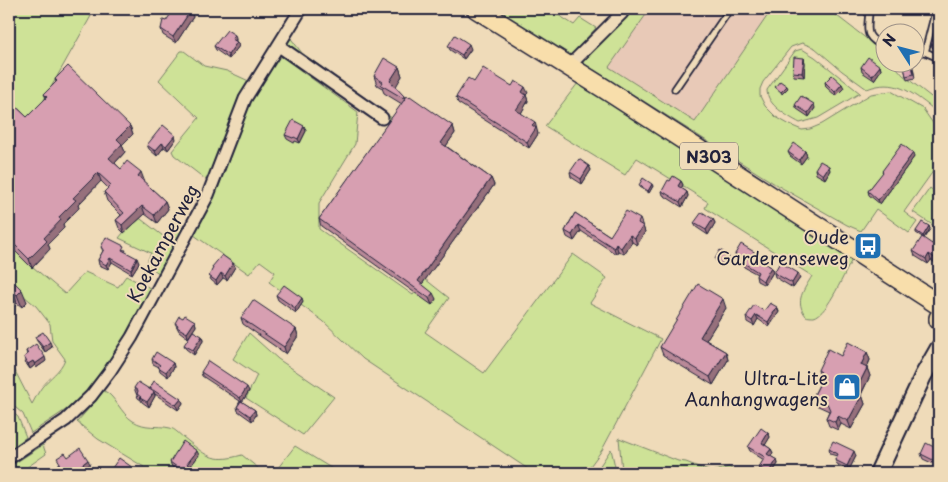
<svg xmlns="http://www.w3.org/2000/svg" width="948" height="482" font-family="'Playpen Sans',sans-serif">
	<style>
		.built { fill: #e8c9b7 }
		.green { fill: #cee297; stroke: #788269 }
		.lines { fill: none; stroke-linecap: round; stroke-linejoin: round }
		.lane-casing { stroke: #22223b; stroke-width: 9 }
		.street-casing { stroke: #22223b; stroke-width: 15 }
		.secondary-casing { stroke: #22223b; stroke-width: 20 }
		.primary-casing { stroke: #22223b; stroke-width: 22 }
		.lane { stroke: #efdbb9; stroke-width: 5.5 }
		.street { stroke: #efdbb9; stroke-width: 11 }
		.secondary { stroke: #efdbb9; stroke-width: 16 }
		.primary { stroke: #f8deab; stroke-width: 19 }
		.wall { fill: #b98998; stroke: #22223b }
		.shaded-wall { fill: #966f7c; stroke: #22223b }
		.building { fill: #d79fb1; stroke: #22223b }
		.labels { text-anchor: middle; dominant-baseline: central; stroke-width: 4; stroke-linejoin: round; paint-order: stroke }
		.shield { fill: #efdbb9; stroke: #605a61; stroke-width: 1 }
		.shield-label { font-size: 16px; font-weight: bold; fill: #22223b }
		.poi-label { font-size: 18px; fill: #22223b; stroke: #efdbb9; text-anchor: end }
		.street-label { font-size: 18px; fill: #22223b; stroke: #efdbb9 }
	</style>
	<rect width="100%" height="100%" fill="#efdbb9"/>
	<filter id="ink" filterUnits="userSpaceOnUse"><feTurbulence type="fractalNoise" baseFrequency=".02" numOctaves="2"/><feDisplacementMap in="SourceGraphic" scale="10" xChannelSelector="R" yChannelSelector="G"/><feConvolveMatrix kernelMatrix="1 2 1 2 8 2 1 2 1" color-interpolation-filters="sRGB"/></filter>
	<g filter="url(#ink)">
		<path class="built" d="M650 9H772L695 122 609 67Z"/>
		<path class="green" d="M9 9H82L91 16 9 162Z
			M497 9H549L574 25 580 18 596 28 571 55Z
			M631 9H650L609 67 695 122 772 9H828L876 46 885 51 886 62 893 63 903 75 935 100 936 103 932 108C911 92 895 78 867 89L842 71 815 48 802 43 791 47 763 82 760 89V96L765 106 776 117 790 125 802 130 810 129 822 124 871 94 891 91 923 109 939 132V163L904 212 917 222 909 233 876 209 861 231 847 225 775 184 580 61Z
			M289 36 302 53 396 121 394 128 282 47Z
			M802 49 815 57 860 93 818 118 800 123C787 116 767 105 767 90L795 51Z
			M181 51H184L204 66 227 71 251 82 209 182 174 155 172 151 199 118 159 80Z
			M282 57 358 112 355 144 319 203V229L413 295 425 279 449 298 425 332 484 373 573 254 607 278 590 303 661 339 602 450 585 473H534L363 359 323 321 269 282 275 272 260 261 249 274 194 235 219 186 246 111 276 58Z
			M578 83 853 258C845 271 828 314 814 317 813 317 807 317 806 316 794 301 804 290 812 276L705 208 708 202 637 158 625 175 545 126Z
			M930 188 939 195V218L934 226 913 212Z
			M137 216 163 236 174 225 185 229 160 274 146 264 151 253 119 238Z
			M9 243 33 267 65 294 85 272 118 287 126 276 152 289 105 371 82 399 31 433 23 414 9 402V369L13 367 32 404C35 399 38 392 42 387 50 377 60 372 65 359L52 341 50 324 36 306 18 291 9 302Z
			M249 333 278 359 334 397 303 435 246 398 257 375 233 359Z
			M104 391C114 394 121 414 133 421 146 429 157 425 170 428 175 429 179 434 183 437 206 455 211 464 242 455L264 473H145L146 469 144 467 98 439 77 422Z
			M9 409 18 417 26 437 9 451Z
			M619 438 678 461 686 462 711 472 729 467 737 473H638L622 471Z
			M43 445 46 454 19 473H9V467Z
			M295 446 339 473H274Z
			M611 449 616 471 595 473Z"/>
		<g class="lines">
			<defs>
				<path id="lane" d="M869 9C869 30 861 35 886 48
					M916 52H925L939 58
					M925 52 936 9
					M675 89 730 9"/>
				<path id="street" d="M279 46 382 118
					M570 67 573 62 622 13
					M9 458 66 420 91 396 110 371 132 337 208 195 245 99 301 9"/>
				<path id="secondary" d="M878 473 923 376 939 348"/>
				<path id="primary" d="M477 9 605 89 939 305
					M939 318V320"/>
			</defs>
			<use href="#lane" class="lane-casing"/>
			<use href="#street" class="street-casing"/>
			<use href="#secondary" class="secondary-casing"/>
			<use href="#primary" class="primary-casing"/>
			<use href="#lane" class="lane"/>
			<use href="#street" class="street"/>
			<use href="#secondary" class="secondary"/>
			<use href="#primary" class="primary"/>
		</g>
		<path class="wall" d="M560 9H569L567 13Z
			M191 10 193 17 176 43 163 35 161 29 166 21Z
			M939 33V51L938 52 932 47 931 43Z
			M236 39V41L239 46 229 59 216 50 214 46Z
			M448 46 471 49 464 59 450 50Z
			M804 58 805 63 804 77 794 76 793 72Z
			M903 62H912L915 78 907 80Z
			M880 66 881 70 874 80 862 72 861 67Z
			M399 67 402 76 395 87 404 96 405 99 453 126 455 133 446 146 491 178 494 185 422 284 436 299 432 305 321 226 319 219 402 104 384 93 382 88 377 85 374 76Z
			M55 79 130 126 133 134 122 145 125 152 115 163 121 169 144 180 143 181 165 201 168 209 157 223 145 214 124 233 119 228 116 220 121 215 107 201 104 192 108 188 101 181 78 205 79 208 63 224 64 228 48 244 50 249 32 268 9 245V100L27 117 46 98 44 94 56 82Z
			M825 82 844 88 836 96 826 87Z
			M512 86 528 93 526 95 528 101 521 113 537 128 536 129 538 134 529 148 458 103 456 97Z
			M795 105 815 108 809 117 797 109Z
			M304 126 306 131 300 143 295 141 294 143 287 139 285 135Z
			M176 139 168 150 164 147 157 156 149 149 147 145Z
			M805 151 807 156 801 164 790 156 788 152Z
			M914 157 880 204 869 195 868 191 883 173 882 171Z
			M589 166 591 170 582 184 571 177 570 172Z
			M815 169 830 170 825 179 816 174Z
			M670 181H681L683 185 681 188 687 192 688 196 682 207 663 195 662 191Z
			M639 185 653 186 649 193 640 187Z
			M575 213 610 236 640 219 645 232 637 245 632 242 624 254 618 251 616 254 581 231 574 241 567 237 565 231Z
			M713 219 715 223 708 235 696 227 694 223Z
			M929 226 930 229 924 238 916 233V231Z
			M932 244 938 265 931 260 928 264 915 256 913 251Z
			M101 247 126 250 125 252 139 263 132 274 112 262 108 269 99 265 98 260 103 251Z
			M756 253 758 258 757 259 771 267 773 272 765 285 757 281 756 276 757 274 744 267 742 262 736 258 735 254Z
			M729 257 723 266 716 261 715 259Z
			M233 263 235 267 227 280 223 278 217 285 211 280 209 276 213 269 212 267Z
			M774 273 800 278 793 288 775 277Z
			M9 277 27 302 22 307 17 303 10 311 9 310Z
			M276 295 303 302 296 313 278 300Z
			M777 307 779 312 769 327 758 319 754 326 747 322 746 317Z
			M726 308 706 340 726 352 728 360 713 385 663 355 660 347Z
			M183 318 195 321 196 326 188 338 179 331 175 323Z
			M241 318 296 329 298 336 286 354 243 324Z
			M202 336 203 341 194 355 186 349 184 345Z
			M35 337 52 347 45 352 37 341Z
			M26 351 46 361 36 368 35 365 30 369 25 362 24 357 27 355Z
			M867 352 870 360 867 368 870 376 861 395H862L865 404 851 429 841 424 838 430 829 426 826 418 829 411 816 405 813 397 821 381 818 370 841 356Z
			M152 359 173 363 174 367 168 377 160 371 159 367 153 364Z
			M201 372 249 391 242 402 255 410 256 415 252 421 238 411 237 407 240 401 202 376Z
			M134 388 150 389V388L181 399 183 403 178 410 155 394V396L149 407 142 402 141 400 138 398Z
			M768 433 770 437 765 445 771 449 773 453 770 456 777 460 778 464 772 473H763L760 472 759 467 764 460 750 451 748 447Z
			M939 437V464L938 466 923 459 921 454 934 447Z
			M829 449 856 456 849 470 837 464 835 460 837 456 830 454Z
			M199 455 190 467 192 471 190 473H181L172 467 170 462Z
			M112 468 138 473H114Z"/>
		<path class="shaded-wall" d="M565 9H569L567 13Z
			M883 9H889L883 14 882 10Z
			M191 10 193 17 176 43 173 37Z
			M235 35 236 39 234 43 232 39Z
			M237 42 239 46 229 59 228 55Z
			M469 44 471 49 464 59 462 55Z
			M939 45V51L938 52 937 48Z
			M804 58 805 63 804 77 802 73Z
			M880 66 881 70 874 80 872 76Z
			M399 67 402 76 394 90 390 81Z
			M842 84 844 88 836 96 835 92Z
			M787 86 788 88 782 94 781 92Z
			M525 87 528 93 526 95 528 101 519 117 516 110 522 92Z
			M814 104 815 108 809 117 808 113Z
			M535 122 538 134 529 148 527 142 532 125Z
			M130 126 133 134 122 145 125 152 112 166 109 158 117 139Z
			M304 126 306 131 300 143 298 139Z
			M453 126 455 133 444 149 441 143Z
			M175 135 176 139 168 150 166 146Z
			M162 143 164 147 157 156 155 151Z
			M805 151 807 156 801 164 799 160Z
			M913 153 914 157 880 204 878 200Z
			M589 166 591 170 582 184 581 179Z
			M829 166 830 170 825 179 823 175Z
			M141 172 144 180 141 184 138 176Z
			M98 173 101 181 78 205 79 208 63 224 64 228 48 244 50 249 32 268 29 259 73 198Z
			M491 178 494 185 420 287 418 281Z
			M681 181 683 185 680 191 678 186Z
			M652 184 653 186 649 193 648 191Z
			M687 192 688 196 682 207 680 202Z
			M165 201 168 209 157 223 154 215Z
			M142 206 145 214 124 233 122 225Z
			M713 219 715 223 708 235 706 230Z
			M578 225 581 231 574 241 572 235Z
			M643 226 645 232 637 245 635 238Z
			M929 226 930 229 924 238 923 236Z
			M630 235 632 242 624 254 621 248Z
			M616 244 618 251 616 254 614 248Z
			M756 253 758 258 755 262 754 257Z
			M929 254 931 260 928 264 926 259Z
			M728 255 729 257 723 266 722 264Z
			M939 255V264L938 265 936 259Z
			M110 258 112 262 108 269 106 265Z
			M137 258 139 263 132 274 131 270Z
			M233 263 235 267 227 280 225 276Z
			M771 267 773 272 765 285 763 281Z
			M221 273 223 278 217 285 216 281Z
			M798 273 800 278 793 288 792 283Z
			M22 290 27 302 22 307 17 295Z
			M13 291 17 303 10 311 9 308V296Z
			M433 293 436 299 432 305 429 298Z
			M302 298 303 302 296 313 295 308Z
			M723 299 726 308 703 345 700 337Z
			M777 307 779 312 769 327 768 322Z
			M756 315 758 319 754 326 752 321Z
			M195 321 196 326 188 338 187 333Z
			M296 329 298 336 286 354 284 347Z
			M202 336 203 341 194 355 193 350Z
			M50 342 52 347 45 352 43 347Z
			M726 352 728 360 713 385 710 377Z
			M867 352 870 360 864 373 861 365Z
			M45 357 46 361 36 368 35 364Z
			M33 361 35 365 30 369 28 364Z
			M173 363 174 367 168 377 166 372Z
			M867 368 870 376 858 400 855 392Z
			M247 387 249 391 242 402 240 398Z
			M154 392 155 396 149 407 147 402Z
			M862 395 865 404 851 429 848 421Z
			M181 399 183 403 178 410 176 405Z
			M255 410 256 415 252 421 250 416Z
			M838 416 841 424 838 430 835 422Z
			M768 433 770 437 764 447 762 443Z
			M771 449 773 453 769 458 767 454Z
			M197 451 199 455 190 467 192 471 190 473H185L187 464Z
			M854 451 856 456 849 470 847 466Z
			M939 456V464L938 466 937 462Z
			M88 460 90 464 78 473H71Z
			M777 460 778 464 772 473H768Z"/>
		<path class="building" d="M174 9H188L191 10 173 37 161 29 163 20 166 21Z
			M227 30 235 35 232 39 237 42 228 55 214 46Z
			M939 33V45L937 48 931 43Z
			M455 35 469 44 462 55 448 46Z
			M794 57 804 58 802 73 793 72Z
			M868 57 880 66 872 76 861 67Z
			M384 58 399 67 390 81 404 96 403 98 381 85 383 82 374 76Z
			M903 62H911L914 74 906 76Z
			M68 66 130 126 117 139 122 144 109 158 121 169 127 161 141 172 138 176 165 201 154 215 142 206 122 225 116 220 124 213 104 192 111 185 98 173 73 198 76 200 59 217 61 220 44 238 47 241 29 259 9 239V100L27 117 47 97 44 94 57 81 55 79Z
			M483 68 512 86 515 81 525 87 522 92 526 95 516 110 535 122 532 125 536 128 527 142 456 97 468 78 474 82Z
			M832 75 842 84 835 92 825 82Z
			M780 81 787 86 781 92 775 87Z
			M407 96 409 97 410 96 453 126 441 143 491 178 418 281 433 293 429 298 319 219Z
			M801 96 814 104 808 113 795 105Z
			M293 120 304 126 298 139 294 137 293 138 285 135Z
			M163 125 175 135 166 146 162 143 155 151 147 145Z
			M794 143 805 151 799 160 788 152Z
			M902 144 913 153 878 200 868 191 883 172 882 171Z
			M579 159 589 166 581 179 570 172Z
			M820 161 829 166 823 175 815 169Z
			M673 176 681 181 678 186 687 192 680 202 662 191 668 180 670 181Z
			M643 178 652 184 648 191 639 185Z
			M626 211 640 219 638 223 643 226 635 238 630 235 621 248 616 244 614 248 578 225 572 235 565 231 575 213 610 236Z
			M702 212 713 219 706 230 694 223Z
			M922 222 929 226 923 236 916 231Z
			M106 237 124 246 122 250 137 258 131 270 110 258 106 265 98 260 104 249 101 247Z
			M922 237 932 244 935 240 939 242V255L936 259 929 254 926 259 913 251Z
			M741 244 756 253 754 257 771 267 763 281 756 276 758 272 742 262 744 260 735 254Z
			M720 250 728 255 722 264 715 259Z
			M222 255 233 263 225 276 221 273 216 281 209 276 213 268 212 267Z
			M780 262 798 273 792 283 774 273Z
			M9 277 22 290 17 295 13 291 9 296Z
			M698 284 723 299 700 337 726 352 710 377 660 347Z
			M284 285 302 298 295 308 276 295Z
			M253 300 296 329 284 347 241 318Z
			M770 303 777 307 768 322 756 315 752 321 746 317 754 305 764 311Z
			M185 315 195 321 187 333 177 327 178 325 175 323 179 316 183 318Z
			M193 331 202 336 193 350 184 345Z
			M43 332 50 342 43 347 35 337Z
			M848 342 867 352 861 365 867 368 855 392 862 395 848 421 838 416 835 422 826 418 830 410 827 403 813 397 823 377 819 375 821 372 818 370 828 349 841 356Z
			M36 344 45 357 35 364 33 361 28 364 24 357 28 354 26 351Z
			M156 352 173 363 166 372 158 367 160 365 152 359Z
			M208 361 247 387 240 398 201 372Z
			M154 381 181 399 176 405 150 388Z
			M138 382 154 392 147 402 140 398 141 397 137 394 138 391 134 388Z
			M241 401 255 410 250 416 237 407Z
			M761 428 768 433 762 443 771 449 767 454 777 460 768 473 759 467 765 457 748 447Z
			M939 437V456L937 462 921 454 926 443 934 447Z
			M183 441 197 451 187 464 190 466 185 473 170 462Z
			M833 441 854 451 847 466 835 460 838 454 829 449Z
			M80 448 88 460 71 473H68L66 470 61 473 56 466 60 463 57 458 65 453 68 457Z
			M119 458 136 470 134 473H119L112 468Z
			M96 467 101 473H89V472Z"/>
	</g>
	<defs>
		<symbol id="bus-square" viewBox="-11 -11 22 22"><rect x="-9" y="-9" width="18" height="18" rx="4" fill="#1f6fb2" stroke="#efdbb9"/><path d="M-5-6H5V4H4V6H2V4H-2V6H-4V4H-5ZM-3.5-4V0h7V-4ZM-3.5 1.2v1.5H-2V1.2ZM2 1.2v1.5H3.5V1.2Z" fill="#fff"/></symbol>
		<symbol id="shop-square" viewBox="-11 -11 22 22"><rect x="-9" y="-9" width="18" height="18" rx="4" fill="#1f6fb2" stroke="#efdbb9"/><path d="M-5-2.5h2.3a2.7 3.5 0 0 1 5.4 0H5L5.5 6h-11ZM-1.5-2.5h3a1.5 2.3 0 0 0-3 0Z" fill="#fff"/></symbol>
	</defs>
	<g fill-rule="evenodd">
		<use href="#bus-square" x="852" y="230" width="32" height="32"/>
		<use href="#shop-square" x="831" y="371" width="32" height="32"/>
	</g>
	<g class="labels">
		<rect class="shield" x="680" y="142.5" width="58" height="27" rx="4"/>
		<g class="shield-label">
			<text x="709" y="156">N303</text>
		</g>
		<g class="poi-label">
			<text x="849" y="236">Oude<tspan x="849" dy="21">Garderenseweg</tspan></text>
			<text x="828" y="377">Ultra-Lite<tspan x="828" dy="21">Aanhangwagens</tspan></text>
		</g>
		<g class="street-label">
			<text transform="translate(162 243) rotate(-62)">Koekamperweg</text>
		</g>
	</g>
	<rect width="948" height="482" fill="none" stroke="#efdbb9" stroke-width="30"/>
	<rect x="15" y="15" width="918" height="452" fill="none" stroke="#22223b" stroke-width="2" filter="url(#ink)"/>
	<g transform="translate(900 48) rotate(306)"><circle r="24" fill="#efdbb9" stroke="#9d9187"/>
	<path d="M0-4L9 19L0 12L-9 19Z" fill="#1f6fb2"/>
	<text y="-8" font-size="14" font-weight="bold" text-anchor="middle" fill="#22223b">N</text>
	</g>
</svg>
